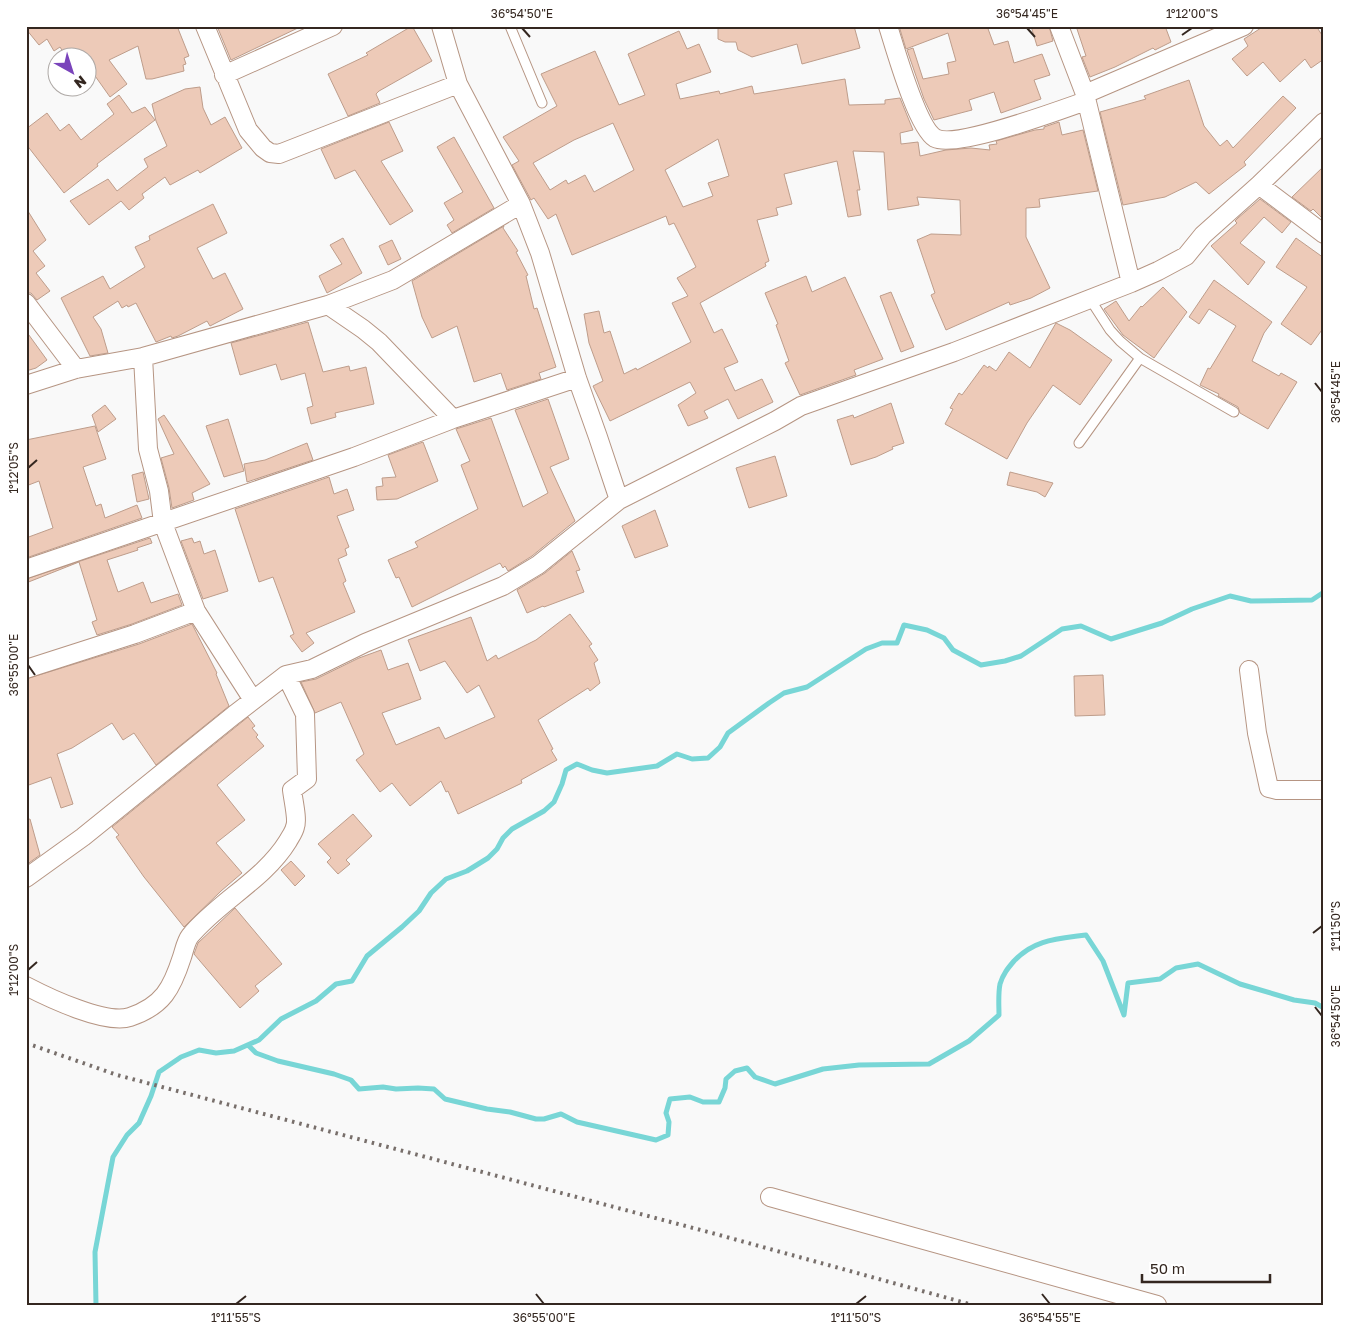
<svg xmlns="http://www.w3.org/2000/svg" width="1350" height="1331" font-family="'Golos Text',sans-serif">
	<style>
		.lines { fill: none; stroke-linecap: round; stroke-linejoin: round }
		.stream { stroke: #78d6d6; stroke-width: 5 }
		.building { fill: #edcab8; stroke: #be9d8b; fill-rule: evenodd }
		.lane-casing { stroke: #b69583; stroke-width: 11 }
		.street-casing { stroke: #b69583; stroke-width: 20 }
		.lane { stroke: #fff; stroke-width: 9 }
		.street { stroke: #fff; stroke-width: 18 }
		.rail { stroke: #786f6b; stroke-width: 4; stroke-dasharray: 2.5 5; stroke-linecap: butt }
		.ticks { fill: none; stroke: #342720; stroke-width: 2 }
		.neatline { fill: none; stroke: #342720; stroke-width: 2 }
		.ticks-label { font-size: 12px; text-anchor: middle; fill: #342720 }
	</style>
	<rect width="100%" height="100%" fill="#f9f9f9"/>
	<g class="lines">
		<path class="stream" d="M248 1045 256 1053 278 1061 334 1074 351 1080 359 1089 383 1087 396 1089 418 1088 434 1089 445 1099 487 1109 510 1112 536 1119H544L561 1114 577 1122 656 1140 668 1135 669 1122 666 1113 670 1099 690 1097 703 1102H719L725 1088 726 1079 735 1071 747 1068 755 1077 775 1084 823 1069 859 1065 929 1064 969 1041 999 1015C999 1006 998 994 1000 984 1003 974 1008 968 1014 961 1035 939 1057 939 1086 935L1103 961 1124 1015 1128 983 1160 979 1176 968 1198 964 1240 984 1294 1000 1315 1003 1324 1008
			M96 1305 95 1252 113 1157 127 1135 139 1123 151 1096 159 1072 181 1057 199 1050 216 1053 234 1051 259 1040 281 1019 316 1001 336 984 352 981 367 956 402 927 419 911 431 893 446 879 467 871 488 858 497 849 503 838 512 829 544 811 554 802 562 784 566 770 577 764 592 770 607 773 657 766 677 754 692 759 708 758 720 747 728 733 769 703 784 693 807 687 866 649 882 643H897L904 625 927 630 944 638 953 650 981 665 1005 661 1021 656 1062 629 1081 626 1111 639 1162 623 1192 609 1230 596 1251 601 1312 600 1324 592"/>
	</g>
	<path class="building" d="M26 26H177L189 56 184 58 186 64 183 65 184 71 152 79H146L138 46 109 60 127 84 110 97 88 66V58H67L60 47 54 51 47 39 39 45 26 29Z
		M217 26H302L231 60Z
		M412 26 432 61 379 91 376 94 380 103 348 116 328 74 368 55 366 53Z
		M718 26H854L860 48 802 64 797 44 752 57 738 50 736 42H725L718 39Z
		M899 26H987L994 45 1008 41 1014 63 1042 54 1050 75 1034 80 1041 99 1001 113 994 92 969 100 972 110 934 120 924 99 907 50 913 48 923 79 949 74 947 63 956 61 948 33 906 49Z
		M1031 26H1049L1053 41 1037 46Z
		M1076 26H1165L1171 42 1155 50 1153 48 1115 67 1090 77 1082 57 1086 56Z
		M1264 26H1316L1324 38V59L1311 68 1305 59 1280 82 1263 62 1247 76 1232 59 1248 46 1244 39Z
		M679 31 687 49 699 44 711 72 676 84 680 99 719 91 720 94 752 86 754 94 845 79 849 105 885 104V100L900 98 913 130 900 133 901 144 918 142 920 156 946 150 971 148 990 150 989 145 997 144 996 141 1035 130 1044 129V127L1059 122 1062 135 1083 130 1098 191 1039 199 1040 207 1026 208V237L1050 288 1031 298 1010 305 1009 302 946 330 931 295 935 293 917 240 931 234 961 235 960 200 917 197 919 205 888 210 884 152 853 151 860 190H857L861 215 848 217 837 161 784 174 792 204 776 208 778 215 757 220 769 261 765 263 766 266 700 303 714 333 722 329 738 362 724 368 735 391 762 379 773 402 738 419 728 399 704 411 708 418 688 426 678 405 696 393 690 382 610 421 593 386 603 381 589 343 584 314 599 311 604 333 610 331 624 374 636 368 637 370 691 342 672 303 688 296 677 278 696 267 674 223 669 225 666 216 572 255 556 214 548 219 534 198 531 200 512 165 519 161 503 137 557 106 541 74 595 51 619 105 645 95 628 54ZM613 123 634 170 594 192 585 175 568 184 566 180 550 190 533 163 574 140ZM718 139 729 176 708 183 713 196 683 207 665 170Z
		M1189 80 1204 126 1220 146 1227 140 1233 148 1283 96 1296 108 1244 162 1246 165 1209 194 1196 182 1165 197 1123 205 1100 112 1146 99 1144 96Z
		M200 87 203 108 211 125 225 117 242 148 200 173 198 170 170 185 165 177 142 194 144 198 129 210 121 201 89 225 70 201 108 179 117 191 148 167 144 159 167 146 156 121 152 104 185 89Z
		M119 95 132 113 145 107 155 120 97 164 98 166 64 193 26 144V129L47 113 60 131 69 124 81 140 114 114 107 104Z
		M389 122 403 151 381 161 413 211 390 225 355 170 335 179 321 149Z
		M454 137 494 208 452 233 447 225 454 220 444 203 463 192 437 147Z
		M1324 166V220L1313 209 1311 211 1292 197Z
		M1260 199 1291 222 1282 233 1264 217 1240 243 1265 262 1248 285 1211 246 1237 223 1235 221 1238 218Z
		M213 204 227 233 197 248 213 279 225 273 243 309 210 326 207 321 178 336 172 338 171 336 156 342 136 303 128 307 127 305 122 308 118 301 93 317 101 329 108 353 90 356 61 298 103 276 110 289 145 267 135 247 150 240 149 236Z
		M26 208 46 240 33 251 45 266 36 273 50 291 37 300 31 293H26Z
		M504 226 503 228 518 251 516 252 528 275 526 276 534 309 537 308 556 367 539 373 541 379 507 390 501 373 474 382 457 326 432 338 422 317 412 281Z
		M343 238 362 273 327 293 319 276 342 264 330 245Z
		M1296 238 1324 258V327L1311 345 1281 324 1307 287 1276 267Z
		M392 240 401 259 388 265 379 246Z
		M806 276 812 292 845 277 883 359 854 370 856 375 800 395 785 363 789 361 776 325 778 324 765 293Z
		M1214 280 1272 322 1264 333 1252 361 1279 376 1281 373 1297 382 1268 429 1240 413 1238 407 1218 396 1219 394 1200 385 1208 368 1210 369 1236 326 1209 309 1199 324 1189 317Z
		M1163 287 1187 312 1154 358 1123 335 1104 309 1116 301 1129 321 1141 306 1142 307Z
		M891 292 914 347 901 352 880 296Z
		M308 322 323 372 349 366 350 371 366 367 374 404 335 413 336 417 311 424 307 408 313 406 305 373 281 380 276 364 240 375 231 343Z
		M1056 323 1070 330 1112 360 1080 405 1053 385 1027 423 1007 459 945 424 953 409 950 408 959 393 962 395 984 365 988 368 989 366 996 371 1009 352 1030 368Z
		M26 331 47 360 36 368 26 371Z
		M548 399 569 459 550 467 575 521 532 556 508 571 505 566 503 568 500 563 412 607 399 577 396 578 388 560 418 547 415 542 478 509 461 465 470 461 456 429 491 418 523 507 548 493 515 410Z
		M891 403 904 443 892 447 893 449 876 457 851 465 837 420 853 415 854 418Z
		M105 405 116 419 98 432 92 415Z
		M164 415 210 484 192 493 194 500 172 508 169 488 161 458 174 454 158 419Z
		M228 419 244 471 224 477 206 426Z
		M95 426 106 459 83 467 96 506 101 504 105 518 137 505 142 518 26 558V538L53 528 39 481 26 486V440Z
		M423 442 438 481 397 499 377 500 376 487 383 486 382 478 396 477 388 455Z
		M307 443 313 460 247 482 244 464 265 460Z
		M775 456 787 496 749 508 736 468Z
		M143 472 149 499 137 502 132 475Z
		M1010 472 1053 483 1045 497 1037 492 1007 485Z
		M329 477 334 494 347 489 354 510 337 516 349 547 345 549 347 555 338 559 346 581 343 583 355 612 306 633 314 643 302 652 290 636 294 634 273 577 259 582 235 509Z
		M655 510 668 546 635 558 622 526Z
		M150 538 152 543 137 548 138 550 107 560 118 592 143 582 151 603 178 594 182 605 132 624 97 635 92 622 97 620 79 562 26 583V579Z
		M192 538 194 543 200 541 204 554 215 550 228 591 203 599 181 541Z
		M572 551 580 570 576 571 584 592 544 607 543 606 527 613 517 590 545 573Z
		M570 614 592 644 589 646 598 660 594 663 600 683 590 691 588 688 538 720 553 749 551 750 557 760 521 780 522 783 458 814 448 791 446 792 441 781 410 806 392 783 380 792 356 760 364 754 341 702 315 713 301 682 316 679 359 658 381 650 388 670 408 663 421 699 382 713 396 745 439 727 445 739 495 717 479 685 467 693 445 661 420 671 408 640 471 617 487 661 496 655 498 659 536 640Z
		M192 624 217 673 216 674 229 706 156 765 134 733 123 740 112 723 72 748 57 754 73 804 61 808 51 777 26 786V679L139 644Z
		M1103 675 1105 715 1075 716 1074 676Z
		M248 717 255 726 252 728 258 735 256 737 264 746 217 785 245 820 216 843 242 873 221 891 184 927 144 877 116 837 119 835 112 827Z
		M353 814 372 836 346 860 350 864 338 874 327 862 331 858 318 844Z
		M30 819 40 855 26 865V820Z
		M291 861 305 876 295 886 281 870Z
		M235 908 282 964 255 986 259 991 240 1008 194 954 198 943Z"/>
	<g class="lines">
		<defs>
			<path id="lane" d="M510 26 542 103
				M1090 299 1110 330 1120 341 1140 358 1234 412
				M1079 443 1140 358"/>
			<path id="street" d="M205 26 248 130 263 148 270 153 279 154 458 84
				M441 26 458 84 521 204 540 253 577 378 598 437 619 500
				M888 26C895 48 917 127 935 138 956 149 1060 110 1086 101
				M1059 26 1085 94 1131 283
				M224 75 333 26
				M1085 94 1244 26
				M1259 185 1324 234
				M26 303 76 369
				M328 305 363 329 379 342 453 419
				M143 357 148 449 159 491 163 523 196 611 253 700
				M26 385 76 369 143 357 328 305 393 280 521 204
				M26 569 354 457 453 419 577 378
				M26 669 135 634 196 611
				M1249 670 1257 733 1269 788 1277 790H1324
				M26 878 83 837 234 715 286 675 312 669 365 643 503 586 538 565 619 500 775 421 801 406 954 352 1131 283 1158 271 1186 256 1203 235 1259 185 1324 122
				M26 986C49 998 106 1025 130 1017 163 1006 172 988 182 957 184 951 186 941 190 936 219 901 264 880 288 841 290 837 294 832 295 827 298 820 293 799 292 790L307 779 305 714 286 675
				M770 1197 1157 1305"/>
		</defs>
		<use href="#lane" class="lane-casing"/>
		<use href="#street" class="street-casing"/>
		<use href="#lane" class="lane"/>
		<use href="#street" class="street"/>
		<path class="rail" d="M26 1043 117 1075 712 1233 973 1305"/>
	</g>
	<path class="ticks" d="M522 28 530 37M1027 28 1035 37M1182 35 1192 28M1315 383 1322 392M28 468 37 460M28 665 35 675M1313 933 1322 926M28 970 37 962M1315 1007 1322 1016M536 1294 544 1304M1042 1294 1050 1304M236 1304 246 1296M856 1304 866 1296"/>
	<rect width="1350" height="1331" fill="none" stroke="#ffffff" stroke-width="55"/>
	<g transform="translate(72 72) rotate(141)"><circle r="24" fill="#ffffff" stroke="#aea9a6"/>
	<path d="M0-4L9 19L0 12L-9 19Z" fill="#7a44bb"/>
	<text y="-8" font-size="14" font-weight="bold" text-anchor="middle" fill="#342720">N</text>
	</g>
	<path d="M1142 1274v8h128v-8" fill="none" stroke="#342720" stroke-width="2.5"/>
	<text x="1150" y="1274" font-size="15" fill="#342720" stroke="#ffffff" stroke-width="4" paint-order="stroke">50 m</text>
	<rect x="28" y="28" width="1294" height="1276" class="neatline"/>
	<g class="ticks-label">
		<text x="522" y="18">36°54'50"E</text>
		<text x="1027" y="18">36°54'45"E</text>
		<text x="1192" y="18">1°12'00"S</text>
		<text transform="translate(1336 392) rotate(-90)" y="4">36°54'45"E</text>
		<text transform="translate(14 468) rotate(-90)" y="4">1°12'05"S</text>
		<text transform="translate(14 665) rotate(-90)" y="4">36°55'00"E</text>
		<text transform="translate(1336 926) rotate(-90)" y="4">1°11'50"S</text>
		<text transform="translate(14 970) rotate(-90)" y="4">1°12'00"S</text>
		<text transform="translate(1336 1016) rotate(-90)" y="4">36°54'50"E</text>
		<text x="236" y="1322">1°11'55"S</text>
		<text x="544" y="1322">36°55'00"E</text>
		<text x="856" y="1322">1°11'50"S</text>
		<text x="1050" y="1322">36°54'55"E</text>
	</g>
</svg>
